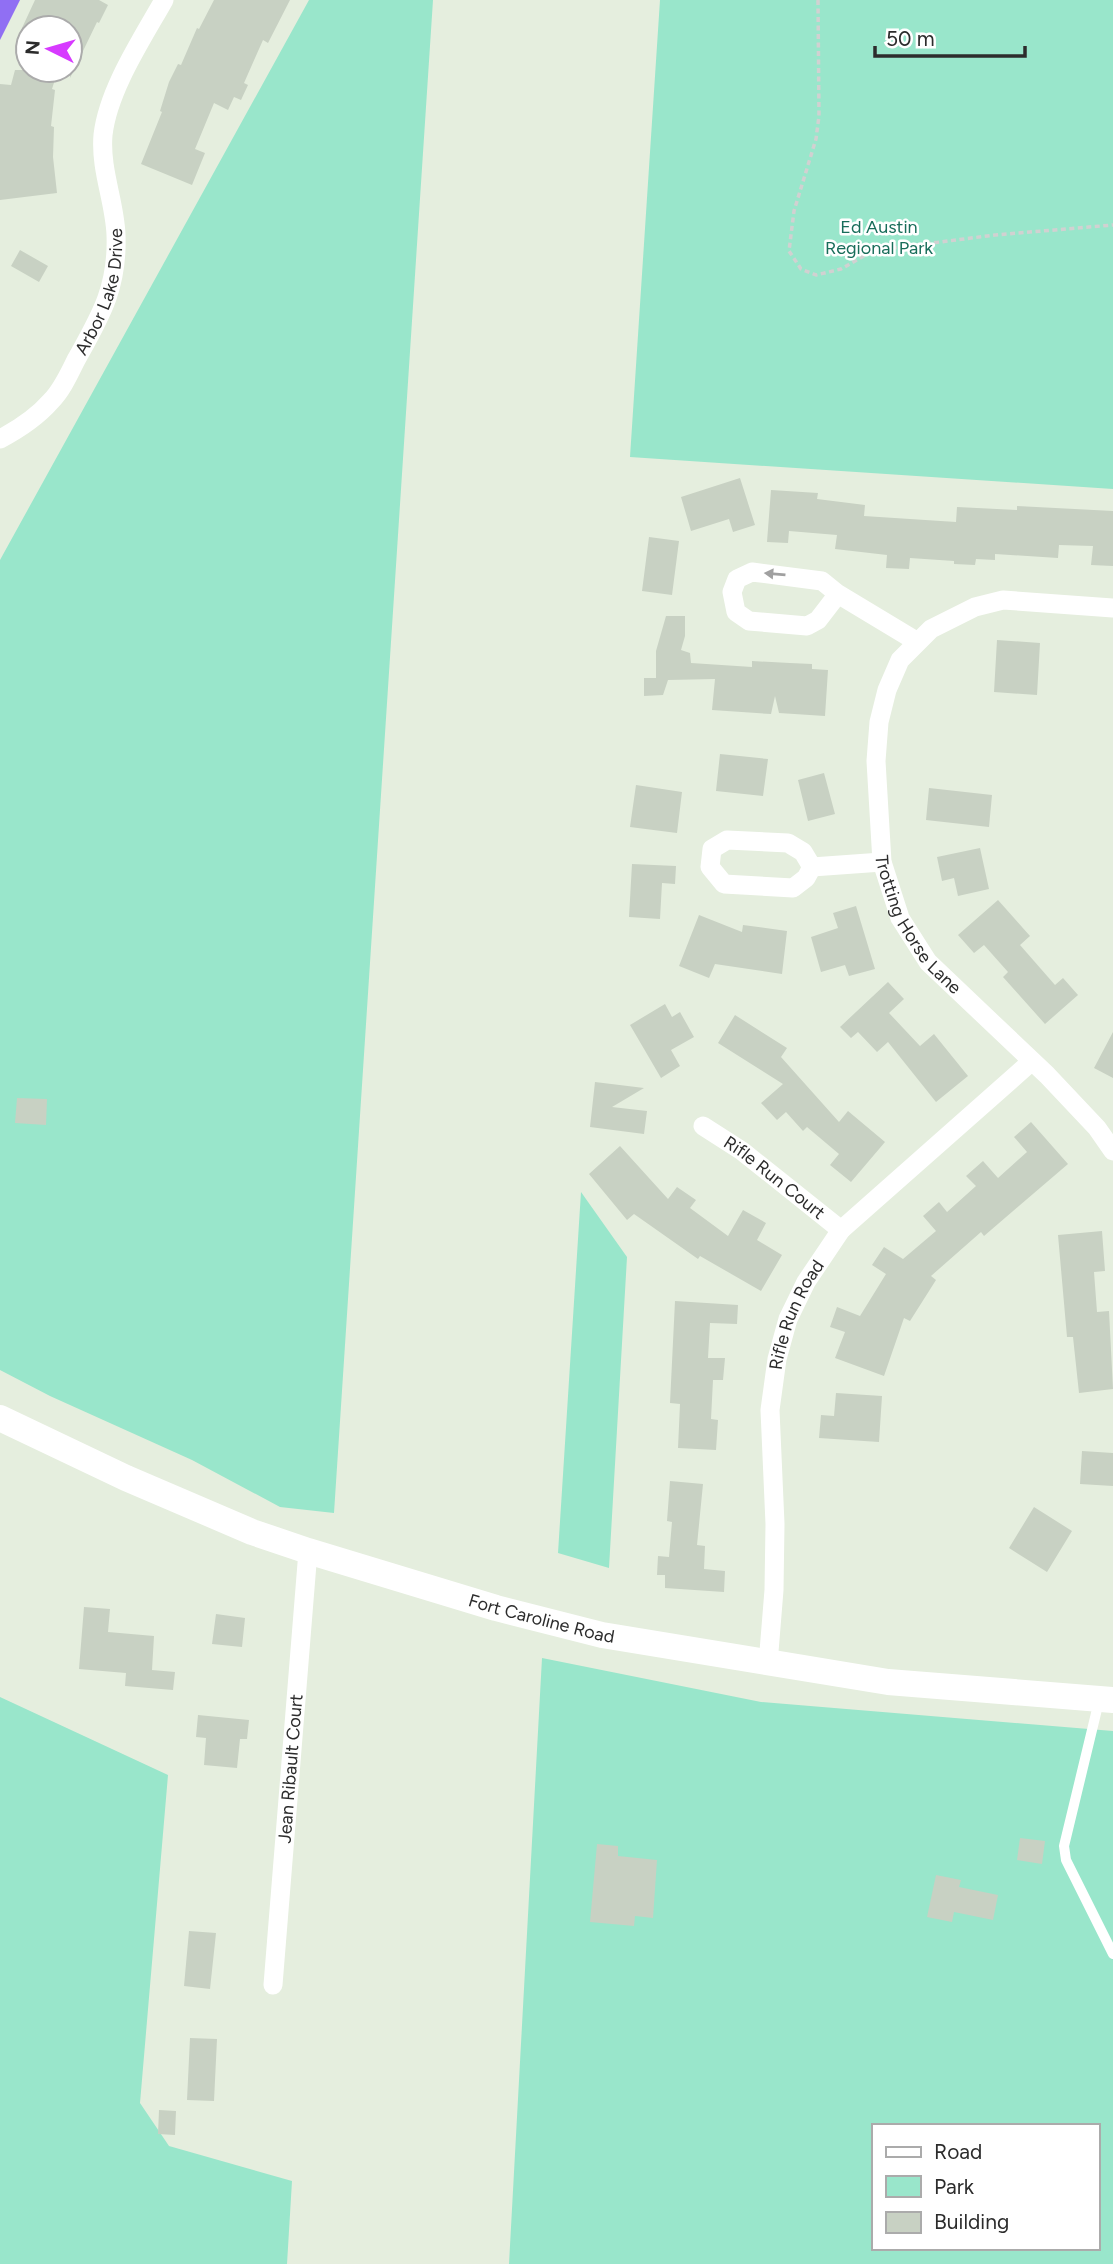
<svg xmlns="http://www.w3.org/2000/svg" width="1113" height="2264" font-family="Figtree,sans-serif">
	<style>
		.green { fill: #99e6cb; fill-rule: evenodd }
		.water { fill: #906ff3 }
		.building { fill: #c8d1c3 }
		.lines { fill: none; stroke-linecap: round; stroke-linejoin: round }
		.path { stroke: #d1d1d1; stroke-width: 3.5; stroke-dasharray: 5 3.5; stroke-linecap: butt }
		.lane { stroke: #fff; stroke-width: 10 }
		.street { stroke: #fff; stroke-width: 19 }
		.secondary { stroke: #fff; stroke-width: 26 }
		.oneway { fill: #a0a0a0 }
		.labels { text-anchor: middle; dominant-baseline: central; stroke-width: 5; stroke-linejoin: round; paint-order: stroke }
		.park-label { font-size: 18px; fill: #186d5a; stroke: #fff }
		.street-label { font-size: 18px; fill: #2c2c2c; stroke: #fff }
	</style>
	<rect width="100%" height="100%" fill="#e5eede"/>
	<path class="green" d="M309 0H433L334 1513 280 1507 192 1460 50 1396 0 1370V560Z
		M660 0H1113V489L630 457Z
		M581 1192 627 1257 609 1568 558 1553Z
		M542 1658 761 1702 1113 1731V2264H509ZM873 2126H1097V2248H873Z
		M0 1697 168 1775 140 2103 169 2146 292 2181 287 2264H0Z"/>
	<path class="water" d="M0 0H20L0 40Z"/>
	<path class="building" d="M35 0H99L108 5 99 23 97 22 70 78V28H22Z
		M214 0H290L268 43 263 40 244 83 248 85 241 100 234 97 228 110 214 103 195 149 205 153 192 185 141 164 162 112 160 111 169 82 178 64 181 65 197 28 199 29Z
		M15 70H58L52 89 55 90 51 126 54 127 53 157 57 193 0 200V84L11 85Z
		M20 250 48 266 39 282 11 266Z
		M740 478 755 525 733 532 729 519 691 531 681 497Z
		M771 490 818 493 817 499 865 505 864 516 956 522 957 507 1017 510V506L1113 511V566L1091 565 1093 546 1059 545 1058 558 995 554V560L976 559 975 565 954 564V561L910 558 909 569 886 568 887 555 835 549 837 535 789 531 788 543 767 542Z
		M649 537 679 541 672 595 642 591Z
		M666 616H685V636L681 650 690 653 691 663 752 667V661L790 663 812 664V669L828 670 825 716 779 713 775 696 771 714 712 710 715 679 668 680 663 695 644 696V678H656V651Z
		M997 640 1040 643 1037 695 994 692Z
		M720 754 768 759 763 796 716 791Z
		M824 773 835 814 808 821 798 780Z
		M636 785 682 792 677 833 630 827Z
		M929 788 992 795 989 827 926 820Z
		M980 848 989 889 958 896 954 878 942 881 937 857Z
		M632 864 676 866 675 884 662 883 660 919 629 917Z
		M998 900 1030 936 1020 945 1055 985 1063 978 1078 995 1045 1024 1003 977 1008 972 984 945 974 953 958 935Z
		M856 906 875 969 849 976 845 965 821 972 811 937 838 928 833 913Z
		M699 915 742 932 743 925 787 931 782 974 715 964 709 978 679 966Z
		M888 982 904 999 889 1013 920 1046 934 1034 968 1076 936 1102 888 1042 877 1052 858 1032 851 1038 840 1027Z
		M665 1004 672 1017 680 1012 694 1037 671 1050 680 1066 661 1078 630 1025Z
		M735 1015 787 1048 781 1057 839 1122 848 1111 885 1142 851 1182 830 1165 839 1154 807 1127 803 1131 786 1112 777 1120 761 1103 783 1084 718 1043Z
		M1113 1032V1078L1094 1068Z
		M595 1082 644 1088 612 1107 647 1111 644 1134 590 1127Z
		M17 1098 47 1099 46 1125 15 1123Z
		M1031 1122 1068 1164 984 1236 981 1232 931 1276 936 1280 910 1321 904 1318 884 1376 835 1358 845 1332 830 1327 837 1307 860 1316 886 1274 872 1265 884 1247 903 1259 936 1231 923 1216 939 1202 947 1212 976 1186 966 1176 983 1161 998 1178 1027 1152 1014 1137Z
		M620 1146 668 1199 677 1187 696 1200 690 1208 728 1236 743 1210 766 1223 757 1240 782 1255 761 1291 700 1256 698 1259 634 1214 627 1220 589 1174Z
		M1102 1231 1105 1271 1094 1272 1097 1312 1109 1311 1113 1389 1079 1393 1073 1337H1067L1058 1235Z
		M675 1301 738 1305 737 1324 710 1323 708 1358H725L723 1380H713L711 1419 718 1420 716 1450 678 1448 680 1404 670 1403Z
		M836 1393 882 1396 879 1442 819 1438 821 1415 834 1416Z
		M1082 1451 1113 1453V1486L1080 1484Z
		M670 1481 703 1484 697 1545 705 1546 704 1569 725 1571 724 1592 665 1588V1575H657L658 1556 669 1557 672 1522 667 1521Z
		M1034 1507 1072 1531 1047 1572 1009 1548Z
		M84 1607 110 1609 108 1632 154 1636 152 1670 175 1672 173 1690 125 1686 126 1673 79 1669Z
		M216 1614 245 1618 242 1647 212 1644Z
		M198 1715 249 1720 247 1739H240L237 1768 204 1765 206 1738 196 1737Z
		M1020 1838 1045 1841 1042 1864 1017 1860Z
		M597 1844 618 1846V1856L657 1860 653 1918 635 1916 634 1926 590 1922Z
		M936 1875 961 1880 959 1887 998 1895 993 1920 954 1912 952 1922 927 1917Z
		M189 1931 216 1933 210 1989 184 1986Z
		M190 2038 217 2039 214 2101 187 2100Z
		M159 2110 176 2111 175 2135 158 2134Z"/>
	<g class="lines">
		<path class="path" d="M818 0 819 116 816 139 794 211 789 251 801 269 816 275 841 269 869 253 893 248 995 235 1113 225"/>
		<path class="lane" d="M1099 1701 1064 1846 1066 1860 1113 1954"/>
		<g class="street">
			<path id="s1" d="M0 439C19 429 37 417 51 401 62 390 69 374 76 360 100 317 118 288 116 235 115 202 100 170 103 135 108 90 142 39 164 0"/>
			<path d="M838 594 818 620 807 626 749 621 736 612 732 592 737 579 752 572 822 581 838 594 916 641"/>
			<path id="s2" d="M1113 608 1003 600 975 607 931 629 900 660 887 690 879 722 876 761 882 862 900 918 928 962 1047 1075 1097 1128 1113 1151"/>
			<path d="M727 840 788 843 803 852 812 867 806 878 793 888 724 884 710 867 712 849Z"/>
			<path d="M812 867 882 862"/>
			<path id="s3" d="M703 1126 742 1151 841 1230"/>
			<path id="s4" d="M768 1664 774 1590 775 1524 770 1410 777 1359 788 1319 806 1282 841 1230 1031 1062"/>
			<path id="s5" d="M273 1985 308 1551"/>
		</g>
		<path class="secondary" id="s6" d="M0 1418 126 1478 252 1532 308 1551 496 1608 602 1635 888 1682 1113 1700"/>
	</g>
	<defs><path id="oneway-solid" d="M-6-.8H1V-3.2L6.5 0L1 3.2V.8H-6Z" transform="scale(1.75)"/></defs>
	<use class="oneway" href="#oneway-solid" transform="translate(775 574) rotate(-175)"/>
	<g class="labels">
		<g class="park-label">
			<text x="879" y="227">Ed Austin<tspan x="879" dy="21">Regional Park</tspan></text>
		</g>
		<g class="street-label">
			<text stroke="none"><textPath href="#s1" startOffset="186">Arbor Lake Drive</textPath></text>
			<text stroke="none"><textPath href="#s2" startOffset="511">Trotting Horse Lane</textPath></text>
			<text stroke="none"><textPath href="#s3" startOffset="88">Rifle Run Court</textPath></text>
			<text stroke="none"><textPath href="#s4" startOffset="354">Rifle Run Road</textPath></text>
			<text stroke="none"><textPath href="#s6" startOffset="579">Fort Caroline Road</textPath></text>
			<text stroke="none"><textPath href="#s5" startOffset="217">Jean Ribault Court</textPath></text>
		</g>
	</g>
	<rect x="872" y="2124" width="228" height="126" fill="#ffffff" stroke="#ababab" stroke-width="2"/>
	<rect x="886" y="2147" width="35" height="10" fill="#ffffff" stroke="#ababab" stroke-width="2"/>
	<text x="934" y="2159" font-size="21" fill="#2c2c2c">Road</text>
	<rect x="886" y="2176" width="35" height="21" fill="#99e6cb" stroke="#ababab" stroke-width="2"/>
	<text x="934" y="2194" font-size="21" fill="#2c2c2c">Park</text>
	<rect x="886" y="2212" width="35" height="21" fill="#c8d1c3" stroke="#ababab" stroke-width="2"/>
	<text x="934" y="2229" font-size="21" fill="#2c2c2c">Building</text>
	<g transform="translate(49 49) rotate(275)"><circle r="33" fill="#ffffff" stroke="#ababab" stroke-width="2"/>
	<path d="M0-5L12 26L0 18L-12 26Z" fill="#d73aff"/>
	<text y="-10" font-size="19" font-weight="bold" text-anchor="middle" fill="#2c2c2c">N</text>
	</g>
	<path d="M875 46v10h150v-10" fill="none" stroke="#2c2c2c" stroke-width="3.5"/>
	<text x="886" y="46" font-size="21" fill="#2c2c2c" stroke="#ffffff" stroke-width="5" paint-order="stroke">50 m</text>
</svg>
